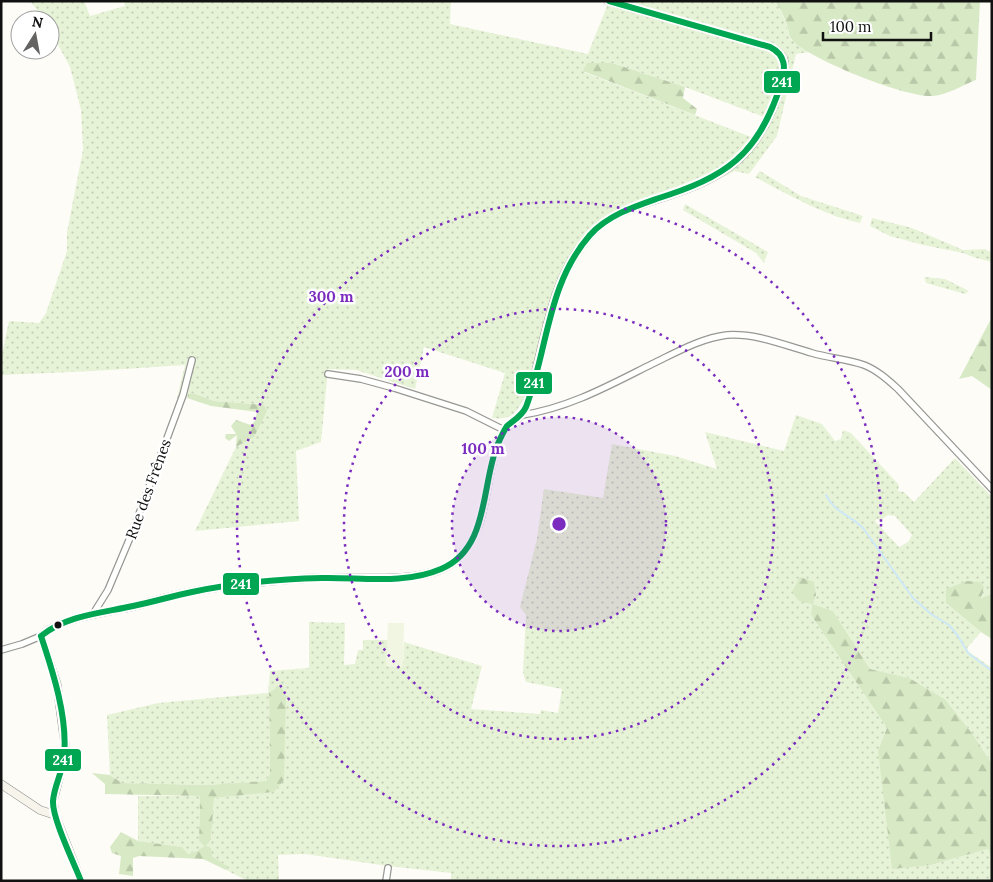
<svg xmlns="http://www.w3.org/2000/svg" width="993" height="882" font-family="Lora,serif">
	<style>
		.green { fill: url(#green-dots); fill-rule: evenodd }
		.forest { fill: url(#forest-firs) }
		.pitch { fill: #f0f6e1 }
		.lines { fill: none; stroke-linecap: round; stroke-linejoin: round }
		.stream { stroke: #cde8f7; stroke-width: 2 }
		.street-casing { stroke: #979795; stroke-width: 8 }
		.secondary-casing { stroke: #8e8d8b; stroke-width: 9 }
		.street { stroke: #fffffe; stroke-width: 5.5 }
		.secondary { stroke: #f6f4eb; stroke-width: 8 }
		.bus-1-casing { stroke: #fff; stroke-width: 10 }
		.bus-1 { stroke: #00a651; stroke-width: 6 }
		.ring { fill: none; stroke: #7b2cbf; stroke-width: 2.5; stroke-dasharray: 2.5 5 }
		.bus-dot { fill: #111; stroke: #fff; stroke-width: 2 }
		.labels { text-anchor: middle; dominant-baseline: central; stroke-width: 5; stroke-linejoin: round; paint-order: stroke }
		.street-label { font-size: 15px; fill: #111; stroke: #fff }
		.centre { fill: #7b2cbf; stroke: #fff; stroke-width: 2.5 }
		.ring-label { font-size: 15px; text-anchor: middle; font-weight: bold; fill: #7b2cbf; stroke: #fff; stroke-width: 5; stroke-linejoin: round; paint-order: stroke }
		.line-badge { stroke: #fff; stroke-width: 2 }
		.badge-label { font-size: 14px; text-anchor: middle; font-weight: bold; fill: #fff }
	</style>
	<defs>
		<pattern id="green-dots" width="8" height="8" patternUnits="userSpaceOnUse" patternTransform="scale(1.25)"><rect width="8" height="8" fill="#e7f3d7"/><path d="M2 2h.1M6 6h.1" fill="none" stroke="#c5cfb8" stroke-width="1.8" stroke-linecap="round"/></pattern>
		<pattern id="forest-firs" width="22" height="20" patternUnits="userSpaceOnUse" patternTransform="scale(1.25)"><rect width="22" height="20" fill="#d8eac5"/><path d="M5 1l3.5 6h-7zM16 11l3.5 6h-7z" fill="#b8c8a8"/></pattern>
	</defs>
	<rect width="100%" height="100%" fill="#fdfcf7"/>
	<path class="green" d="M30 1H84L90 16 125 6 124 1H451L450 24 588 54 609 1H776L786 22 790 39 809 52 796 54 777 136 749 174 734 171C694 195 649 202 609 225 580 242 549 316 538 348 532 365 529 383 525 400H523C515 415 510 420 492 418L505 373 424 347 415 389 356 370 328 369 321 442 296 451 299 521 195 531 236 447 254 437 264 405 214 401 193 393 177 398 185 365 94 371 1 375V359L9 321 39 323 46 313 67 251V232L83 150 81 110 70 67 50 30V20H45ZM612 63 685 87 769 119 756 139 584 72Z
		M760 171 801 196 863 216 860 223C823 215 789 195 755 177Z
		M685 204 768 252 764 263 756 253 683 210Z
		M872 218 912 228 963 250 985 249 992 253V262L976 258 963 253 923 245 890 236 870 226Z
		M924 277 945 279 969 291 965 294 926 283Z
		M796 415 822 424 835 441 841 439 843 430 851 433 899 485 898 491 904 492 914 502 955 458 992 497V594L980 598 946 603 981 632 967 648 969 652 992 668V764L974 736 945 699 909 678 870 669 833 611 813 604 816 595 812 604 811 615 887 728 878 750 931 865 988 849 992 859V881H451V873L388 866 305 854 278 855 279 881H248L226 870V866L212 856 206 846 211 840 214 798 274 792 280 686 269 693 270 774 266 781 207 785 122 783 110 775 107 715 158 703 268 693 270 671 309 668V622L345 623 344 665 355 664 358 650H363V640H388L386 666 403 667 404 642 482 666 471 709 540 714 541 710 558 713 562 689 526 682 523 673 526 615 520 607 537 539 544 489 603 498 612 444 675 456 717 469 705 432 784 451ZM888 515 895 516 912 535 908 542 899 547 875 521 877 519 881 520Z
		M138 796H200L199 841 204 846 197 851 188 854 182 847 138 841Z"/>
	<path class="forest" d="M776 1H980L976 80C963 85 947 95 933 96 906 98 811 60 792 40 789 37 789 33 788 29 786 19 781 11 776 1Z
		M587 63H612L685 87 683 98 697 109 695 115 583 71Z
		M992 317V390L972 376 959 379Z
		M193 393 214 401 264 405 267 411 254 437 236 447 237 435 229 441 225 438 226 434H236L231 426 236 420 251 425 255 421 257 412 211 406 187 398 188 394Z
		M800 577 814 582 816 595 813 604 833 611 870 669 909 678 945 699 974 736 992 764V859L988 849 931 865 892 869 878 750 887 728 811 615 812 604 799 601 792 592Z
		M967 581 980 582 984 587 981 598 992 594V639L981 632 946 603V589Z
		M280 685 286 694 284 780 274 792 214 798 211 840 206 846 211 848 212 856 227 866 226 870 203 859 139 856 133 858V876L119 874 121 856 112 853 110 847 121 832 138 841 182 847 188 854 197 851 204 846 199 841 200 796 105 794V784L92 773 110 775 122 783 207 785 266 781 270 774 269 693Z"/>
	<path class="pitch" d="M388 623H404L403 667 386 666Z"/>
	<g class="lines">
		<path class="stream" d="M826 495C834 512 850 515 863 528L913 598 931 614 949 625 958 636 968 653 992 671"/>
		<defs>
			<path id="street" d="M328 374 361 379 394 388 466 411 504 430
				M522 415C569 408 610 385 652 364 675 353 701 338 727 335 756 333 784 345 812 353 829 358 847 359 864 365 877 370 888 380 898 389L992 489
				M93 614 108 590 132 533 183 395 192 360
				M1 650 22 644 41 636
				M386 881 388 868"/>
			<path id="secondary" d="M1 784 40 810 55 815
				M81 881 55 815 53 801 64 759 65 744 57 685 41 636C59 618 105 612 130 607 152 602 174 595 196 591 234 584 274 580 312 578 352 575 424 588 456 560 493 528 481 470 504 431 509 422 520 419 525 410 545 353 547 280 591 234 609 215 633 207 658 199 728 177 761 155 782 81 787 65 786 54 770 47L608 1"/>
		</defs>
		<use href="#street" class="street-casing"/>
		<use href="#secondary" class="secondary-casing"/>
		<use href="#street" class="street"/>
		<use href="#secondary" class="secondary"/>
		<defs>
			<path id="bus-1" d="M41 636C67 615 102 613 133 606 153 602 172 596 192 592 234 583 278 579 322 578 360 577 404 585 441 569 489 549 481 487 497 446 500 439 503 432 507 426 514 420 522 416 526 407 548 349 547 284 590 235 607 216 633 207 656 199 726 177 758 156 781 84 786 68 786 55 770 47L609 1
				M41 636C53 672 68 718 64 756 63 771 54 786 53 801 52 818 74 863 81 881"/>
		</defs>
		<use href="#bus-1" class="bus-1-casing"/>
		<use href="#bus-1" class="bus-1"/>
	</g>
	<circle cx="559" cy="524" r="107" fill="#7b2cbf" fill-opacity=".12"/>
	<g class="ring">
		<circle cx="559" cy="524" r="107"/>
		<circle cx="559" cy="524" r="215"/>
		<circle cx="559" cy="524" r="322"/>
	</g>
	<circle class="bus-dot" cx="58" cy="625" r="4.5"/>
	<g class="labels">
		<g class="street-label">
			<text transform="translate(148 489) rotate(-70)">Rue des Frênes</text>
		</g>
	</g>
	<circle cx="559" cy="524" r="8" class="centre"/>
	<g class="ring-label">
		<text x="331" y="302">300 m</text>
		<text x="407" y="377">200 m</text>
		<text x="483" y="454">100 m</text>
	</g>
	<g class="line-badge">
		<rect x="763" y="70" width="38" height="24" rx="5" fill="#00a651"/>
		<rect x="515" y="371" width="38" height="24" rx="5" fill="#00a651"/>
		<rect x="222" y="572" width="38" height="24" rx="5" fill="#00a651"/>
		<rect x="44" y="748" width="38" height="24" rx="5" fill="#00a651"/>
	</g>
	<g class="badge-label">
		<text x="782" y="87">241</text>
		<text x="534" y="388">241</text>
		<text x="241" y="589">241</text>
		<text x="63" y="765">241</text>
	</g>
	<rect width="993" height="882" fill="none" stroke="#111111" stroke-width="5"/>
	<g transform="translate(35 35) rotate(11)"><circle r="24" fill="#ffffff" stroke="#a0a0a0"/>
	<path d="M0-4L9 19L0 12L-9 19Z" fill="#646362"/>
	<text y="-8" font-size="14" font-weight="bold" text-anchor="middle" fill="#111111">N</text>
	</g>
	<path d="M823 32v8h108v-8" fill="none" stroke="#111111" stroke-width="2.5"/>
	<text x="830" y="32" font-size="15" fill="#111111" stroke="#ffffff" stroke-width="4" paint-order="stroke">100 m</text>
</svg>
